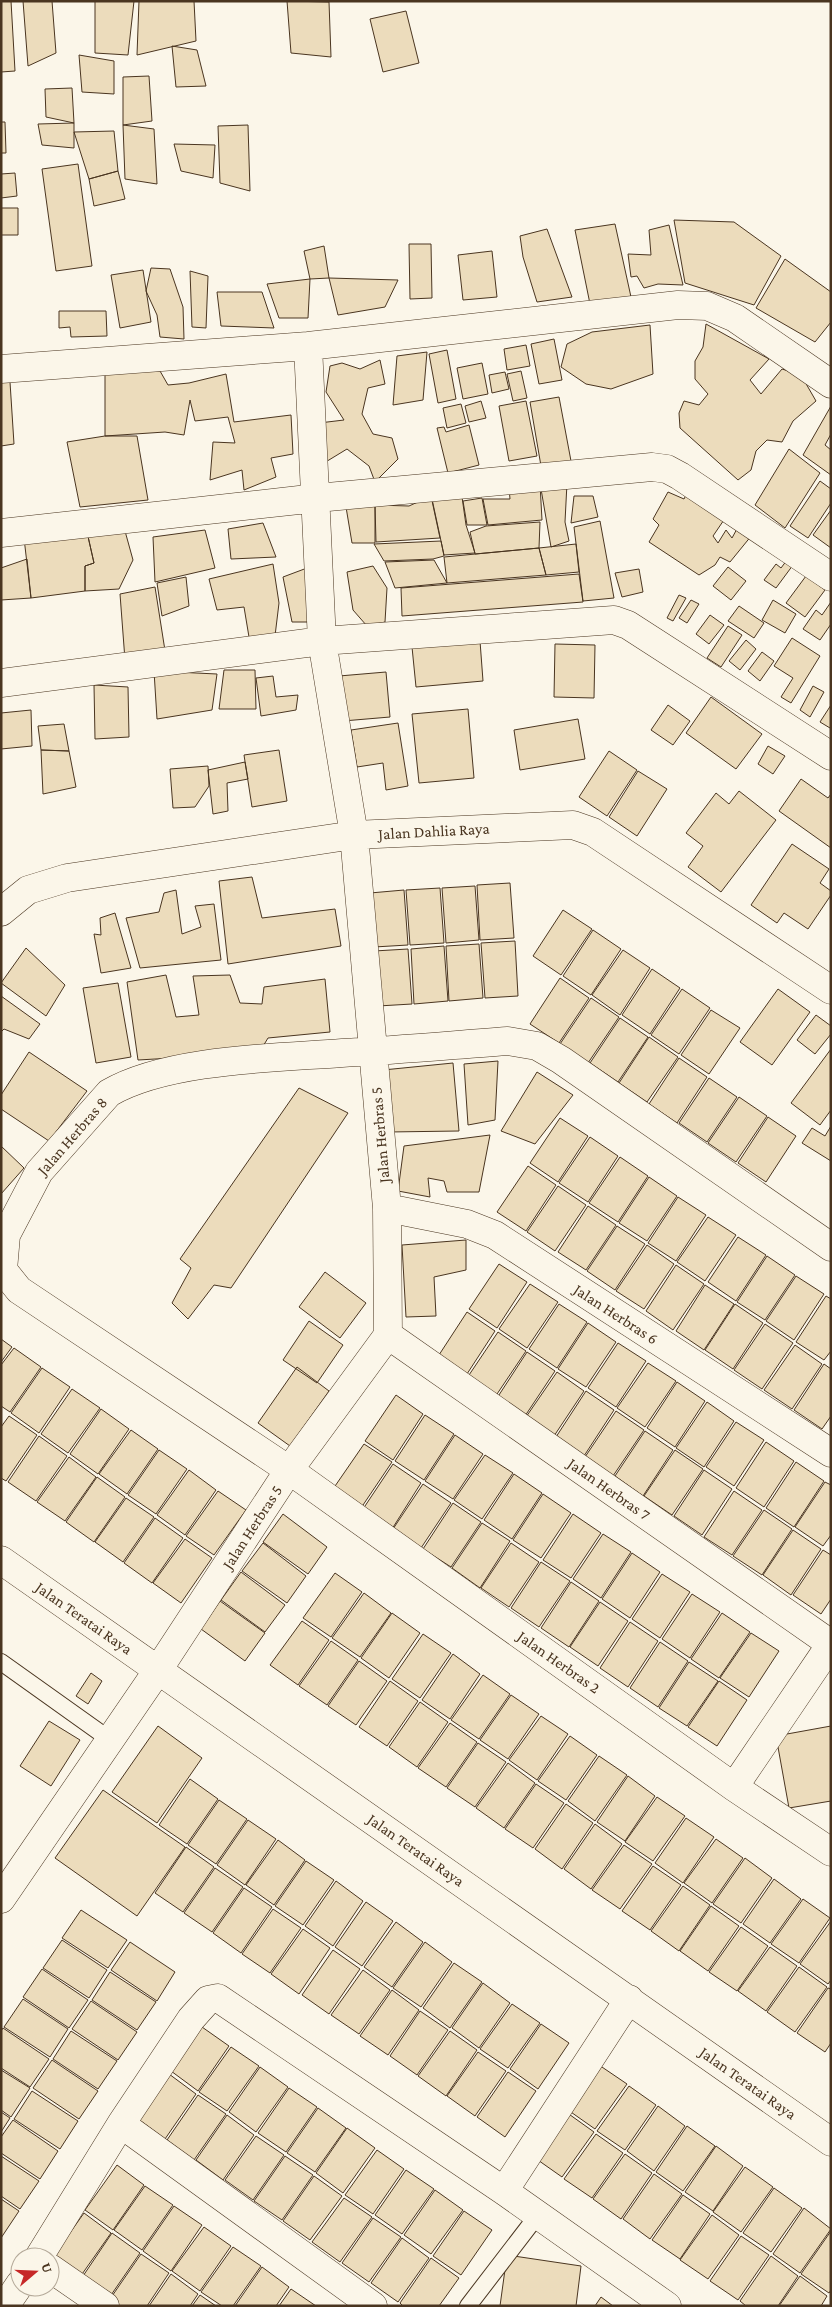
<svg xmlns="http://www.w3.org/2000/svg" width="832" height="2307" font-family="'Crimson Pro',serif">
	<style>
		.building { fill: #ecdcbc; stroke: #4a3520 }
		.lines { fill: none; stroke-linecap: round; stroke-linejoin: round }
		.service-casing { stroke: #4a3520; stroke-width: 18 }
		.minor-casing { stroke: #4a3520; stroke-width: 29 }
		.service { stroke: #fbf6e9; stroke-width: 16 }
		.minor { stroke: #fbf6e9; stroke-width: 28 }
		.labels { text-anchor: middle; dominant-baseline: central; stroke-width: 4; stroke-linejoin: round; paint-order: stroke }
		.street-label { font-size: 16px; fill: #4a3520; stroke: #fbf6e9 }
	</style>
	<rect width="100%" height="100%" fill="#fbf6e9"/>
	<path class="building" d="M1 1H11L15 71 1 72Z
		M23 1H52L56 53 28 66Z
		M95 1H134L128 55 95 53Z
		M139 1H194L196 41 137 55Z
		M287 1 329 2 331 57 291 53Z
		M406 11 419 63 383 72 370 19Z
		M172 46 197 50 206 86 176 87Z
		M79 55 114 61V94L82 92Z
		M149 76 152 121 123 125V77Z
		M72 88 74 123 46 117 45 89Z
		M1 122H5L6 153H1Z
		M74 123V148L42 145 38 124Z
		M123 125 154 129 157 184 125 179Z
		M248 125 250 191 220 183 218 126Z
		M114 131 118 171 89 179 74 132Z
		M174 144 215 145 213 178 181 171Z
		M78 164 92 266 56 271 42 169Z
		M118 171 125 199 94 206 89 179Z
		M15 173 17 196 1 198V174Z
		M1 208H18V235H1Z
		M674 220 734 222 781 256 754 305 685 283Z
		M615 224 631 297 590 304 575 230Z
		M669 225 683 285 658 284 644 288 637 276 631 277 628 254 651 255 649 230Z
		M547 229 572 297 537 302 523 257 520 236Z
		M409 244H431L432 298 410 299Z
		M324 246 329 278 310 279 304 251Z
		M492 251 497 297 463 300 458 255Z
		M785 259 831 292V322L815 342 756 308Z
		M151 268 170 269 183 307 184 339 160 337 157 315 146 291Z
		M143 270 151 322 120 328 111 275Z
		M190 271 208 276 206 328 192 327Z
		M329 278 398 280 385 307 338 315Z
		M310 279 308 318H279L267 284Z
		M217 292H262L274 328 221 326Z
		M59 311H106L107 336 71 337 70 327 59 328Z
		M706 324 769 359 750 380 761 394 782 369 801 375 816 401 793 421 782 442 767 440 756 451 751 470 738 480 680 428 679 413 684 401 699 405 708 394 695 379V361L703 347Z
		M650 325 653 374 611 389 586 384 561 367 567 344 592 332Z
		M554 339 562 380 539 384 531 344Z
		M526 345 530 366 507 370 504 349Z
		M447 350 456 399 438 403 429 354Z
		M427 352 423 400 393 405 397 356Z
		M380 360 385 384 368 388 362 414 373 434 392 438 398 459 375 482 369 466 347 449 324 463 319 423 344 420 326 392 330 366 342 363 360 369Z
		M482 363 488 394 463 399 457 368Z
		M160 371 168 385 189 383 226 374 234 422 291 415 293 454 271 458 276 477 244 490 242 470 210 480 213 442 235 443 228 417 195 421 190 400 184 435 165 432 105 436V372Z
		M521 371 527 398 513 401 507 374Z
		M505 372 509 389 492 393 489 375Z
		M1 382H10L14 444 1 446Z
		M559 397 571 461 541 466 530 402Z
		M481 401 486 418 469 422 465 406Z
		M526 401 537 456 509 461 499 406Z
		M461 404 466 423 447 428 443 408Z
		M831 406V434L825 445 831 450V475L803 455Z
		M469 425 479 465 448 473 437 428 444 427 446 432Z
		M105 436H137L148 500 80 507 67 442Z
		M789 449 820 473 785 528 755 505Z
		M820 481 831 489V503L808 538 790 526Z
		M567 483 565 522 569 541 551 547 541 489Z
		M540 484 542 520 488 525 483 499H510L509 488Z
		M461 490 466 525 475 553 444 555 432 499Z
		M688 491 728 514 713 536 718 543 726 530 732 538 738 527 752 535 730 562 720 557 715 565 699 575 649 542 659 525 653 519 668 492 684 499Z
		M431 496 440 538 376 542 375 505 409 506Z
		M574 496H593L598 517 571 523Z
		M482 498 487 525H467L463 501Z
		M375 506V543H352L346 507Z
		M831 510V548L813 535Z
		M600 521 614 598 583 601 574 527Z
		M540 522 539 548 475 554 470 532 486 526Z
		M263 523 276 557 231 559 228 529Z
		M205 530 215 568 155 582 153 537Z
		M125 531 133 560 119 589 85 591V566L94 563 87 532Z
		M87 532 94 563 85 566V591L31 598 24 538Z
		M441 541 444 556 433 559 384 561 374 544Z
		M576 544 579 572 546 575 539 548Z
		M539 548 546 575 447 583 444 557Z
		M27 559 31 598 1 600V568Z
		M434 560 447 583 395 588 385 562Z
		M787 560 793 565 776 588 764 580 776 564 781 568Z
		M273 564 279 603 275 636 249 637 244 607 217 610 209 579Z
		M373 566 387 588 385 622 367 626 353 610 347 572Z
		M728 567 746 581 731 600 713 586Z
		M307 568 314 622H292L283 577Z
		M639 569 643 592 622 597 615 573Z
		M579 574 583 602 402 616 401 588Z
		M806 576 825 590 805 617 786 603Z
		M186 577 189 606 162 616 157 583Z
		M155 587 166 657 125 660 120 594Z
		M679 595 686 598 673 621 667 618Z
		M691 600 699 604 687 623 679 618Z
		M773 600 796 614 785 633 762 620Z
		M831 602V624L820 640 803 629 816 610 822 615Z
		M739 606 764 623 754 638 728 621Z
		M710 615 724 625 709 644 696 634Z
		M728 626 742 635 721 667 707 658Z
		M792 638 820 656 791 703 781 697 793 678 774 666Z
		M746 640 756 649 740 670 729 661Z
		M480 641 483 681 416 687 412 647Z
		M555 644 595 645 594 698 554 697Z
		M762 652 774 661 760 681 748 671Z
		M224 670H255L256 709H219Z
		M154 671 217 674 212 710 157 719Z
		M386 672 390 717 343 721 339 676Z
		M273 676 276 697 298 695 296 710 261 716 256 678Z
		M94 685 128 687 129 737 95 739Z
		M813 686 824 692 810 717 800 710Z
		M711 697 762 734 736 769 686 733Z
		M668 705 690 721 673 745 651 730Z
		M831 705V727L830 728 820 722Z
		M468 709 474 778 419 783 412 714Z
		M31 710 32 746 1 749V713Z
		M578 719 585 759 520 770 514 730Z
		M398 723 408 786 386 790 383 763 357 767 351 730Z
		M64 724 69 751 41 750 38 726Z
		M768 746 785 756 773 774 758 764Z
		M41 750 69 751 76 787 43 794Z
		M279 750 287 801 252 807 244 755Z
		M609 751 637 770 607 816 579 797Z
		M245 762 248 779 227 783 228 811 213 814 208 770Z
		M208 766 209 786 195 807 173 808 170 769Z
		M638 771 667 789 637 836 609 817Z
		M801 779 828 798 831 794V848L779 811Z
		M739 791 776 820 721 892 688 867 703 846 686 833 716 793 729 804Z
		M792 844 829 869 820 883 831 891V895L808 929 784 913 777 923 751 905Z
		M252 877 262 918 335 909 341 946 228 964 219 881Z
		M510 883 514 938 480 940 477 885Z
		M475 886 479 940 446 943 442 888Z
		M440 888 444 943 410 945 406 890Z
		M176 890 182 934 201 927 195 906 214 904 221 960 140 968 126 918 159 912 164 893Z
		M404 890 408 945 374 947 370 893Z
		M563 910 592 929 561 975 533 956Z
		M115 913 131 968 101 973 94 934 101 935 100 918Z
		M593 930 621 949 591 995 563 976Z
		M515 941 518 996 485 998 481 943Z
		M479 944 483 998 449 1001 446 946Z
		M444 946 448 1001 414 1004 411 949Z
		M26 948 65 985 46 1016 1 983Z
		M408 949 412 1004 378 1006 374 951Z
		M623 950 650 968 620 1015 592 995Z
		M652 969 680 988 650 1034 622 1015Z
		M166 975 176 1017 199 1015 193 976 230 975 240 1003 262 1004 264 987 325 979 330 1032 268 1038 259 1053 138 1060 127 982Z
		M560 978 589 998 559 1043 530 1024Z
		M118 983 131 1057 96 1063 83 988Z
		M682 989 710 1008 679 1054 651 1035Z
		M778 989 810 1012 772 1065 740 1042Z
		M1 996 40 1024 29 1039 4 1029 1 1032Z
		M591 998 619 1017 588 1063 560 1044Z
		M711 1010 740 1028 709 1074 681 1055Z
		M816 1015 831 1026V1034L815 1054 797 1040Z
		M620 1018 648 1037 618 1082 590 1063Z
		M649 1037 678 1057 647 1102 619 1083Z
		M831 1049V1110L820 1125 791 1103Z
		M29 1052 87 1091 49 1141 1 1109V1095Z
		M679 1058 707 1077 677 1123 649 1104Z
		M498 1061 495 1120 468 1125 464 1064Z
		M453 1063 459 1131 388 1132 383 1070Z
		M537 1072 573 1095 535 1144 501 1131Z
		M709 1078 737 1097 707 1142 679 1123Z
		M299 1088 348 1113 231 1288 214 1285 188 1319 172 1303 191 1268 180 1259Z
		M739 1097 767 1116 736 1162 708 1143Z
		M768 1117 796 1136 766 1182 738 1163Z
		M560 1118 588 1136 558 1182 530 1163Z
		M831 1126V1161L802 1143 812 1128 825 1136Z
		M490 1135 479 1192H447L444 1181 428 1178 430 1197 398 1191 404 1146Z
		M590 1137 618 1156 588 1202 559 1183Z
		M1 1146 24 1168 1 1194Z
		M620 1157 648 1176 618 1222 589 1203Z
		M528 1166 556 1185 526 1231 497 1212Z
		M649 1177 677 1196 647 1241 619 1223Z
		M558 1186 586 1205 555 1251 527 1232Z
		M678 1197 706 1215 676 1261 648 1243Z
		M588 1206 616 1225 586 1270 558 1252Z
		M708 1217 736 1235 705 1281 677 1262Z
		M617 1226 645 1244 615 1290 587 1271Z
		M738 1237 766 1255 736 1301 708 1282Z
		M466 1240V1270L434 1277 436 1316 406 1317 402 1245Z
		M647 1245 674 1264 644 1309 616 1291Z
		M767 1256 795 1275 765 1320 737 1302Z
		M499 1264 527 1282 497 1328 469 1309Z
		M676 1265 704 1284 673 1330 646 1311Z
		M325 1272 366 1303 340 1338 299 1307Z
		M796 1276 824 1294 794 1340 766 1321Z
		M530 1284 558 1302 527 1348 499 1329Z
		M705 1285 734 1304 704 1350 676 1331Z
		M826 1296 831 1299V1351L824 1360 796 1342Z
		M559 1304 587 1322 557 1368 529 1349Z
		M735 1304 763 1323 733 1369 705 1350Z
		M467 1312 495 1331 465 1377 437 1358Z
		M309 1321 343 1345 317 1383 283 1360Z
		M588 1323 616 1342 586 1387 558 1369Z
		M765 1324 793 1343 762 1389 734 1370Z
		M498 1332 526 1351 495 1397 467 1378Z
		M1 1339 12 1347 1 1362Z
		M618 1343 646 1361 616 1407 588 1388Z
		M795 1345 822 1364 792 1409 764 1390Z
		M14 1348 41 1367 10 1412 1 1406V1365Z
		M527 1352 555 1371 525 1416 497 1398Z
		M648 1363 676 1381 645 1427 617 1408Z
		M824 1364 831 1369V1416L822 1429 794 1410Z
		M297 1367 329 1391 290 1446 258 1423Z
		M42 1368 70 1387 39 1433 11 1413Z
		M557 1372 584 1391 554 1436 526 1417Z
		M677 1382 705 1401 675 1447 647 1428Z
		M72 1389 100 1408 68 1453 41 1434Z
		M586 1391 614 1410 584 1456 556 1437Z
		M396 1395 423 1414 393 1460 365 1441Z
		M707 1402 734 1421 704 1467 676 1448Z
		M101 1409 129 1429 98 1474 70 1454Z
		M616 1411 644 1430 613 1476 585 1457Z
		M425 1415 454 1434 424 1480 395 1461Z
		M9 1416 37 1435 6 1481 1 1478V1427Z
		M736 1422 764 1440 734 1486 706 1467Z
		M131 1430 158 1449 127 1494 99 1474Z
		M645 1431 673 1450 643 1496 615 1476Z
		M455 1435 483 1454 453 1499 425 1481Z
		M39 1436 67 1456 36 1501 8 1482Z
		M766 1442 794 1461 764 1507 736 1488Z
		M364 1444 392 1462 361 1508 333 1489Z
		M159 1450 187 1469 156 1514 128 1495Z
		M675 1450 703 1469 672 1515 644 1496Z
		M485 1455 513 1473 482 1519 454 1500Z
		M69 1457 96 1477 65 1521 37 1502Z
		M796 1462 824 1481 794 1527 766 1508Z
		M393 1464 421 1483 392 1529 363 1509Z
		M189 1470 216 1490 185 1535 157 1515Z
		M704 1470 732 1489 702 1535 674 1516Z
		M514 1474 542 1493 512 1539 484 1520Z
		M97 1477 125 1497 94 1542 66 1522Z
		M825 1482 831 1485V1535L823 1546 795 1527Z
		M423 1484 451 1503 421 1548 393 1529Z
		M218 1491 246 1510 214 1555 186 1536Z
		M734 1491 762 1510 732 1555 704 1537Z
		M543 1494 571 1513 541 1558 513 1540Z
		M126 1498 154 1517 123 1562 95 1542Z
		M453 1503 481 1522 451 1567 423 1549Z
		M764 1510 792 1529 762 1575 733 1556Z
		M283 1514 327 1547 308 1574 263 1542Z
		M573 1514 601 1533 571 1578 543 1560Z
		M155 1518 183 1538 152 1583 124 1563Z
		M482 1523 510 1541 480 1588 452 1568Z
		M793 1530 821 1549 791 1595 763 1575Z
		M603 1534 631 1552 601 1598 573 1579Z
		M185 1539 212 1558 181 1603 153 1583Z
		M263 1543 306 1576 287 1603 242 1571Z
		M511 1543 539 1562 509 1607 481 1588Z
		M823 1550 831 1555V1599L821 1614 793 1595Z
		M632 1553 660 1572 630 1618 602 1599Z
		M541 1562 570 1581 539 1627 511 1608Z
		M241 1572 285 1605 265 1632 221 1600Z
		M335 1573 362 1592 331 1637 303 1618Z
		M662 1574 690 1592 660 1638 632 1619Z
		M571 1582 599 1601 569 1647 541 1628Z
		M364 1593 391 1613 360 1657 332 1638Z
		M692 1594 720 1612 690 1658 662 1639Z
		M220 1601 265 1633 245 1661 201 1629Z
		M600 1602 628 1621 598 1666 570 1647Z
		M392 1613 420 1633 389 1678 361 1658Z
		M722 1613 750 1632 719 1678 691 1659Z
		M302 1621 329 1640 298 1685 270 1665Z
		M630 1622 658 1641 628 1687 600 1668Z
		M751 1633 779 1651 749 1697 720 1678Z
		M423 1634 451 1653 420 1698 392 1679Z
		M331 1641 358 1660 327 1705 299 1686Z
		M660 1642 688 1661 658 1707 630 1688Z
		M453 1654 480 1674 450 1719 422 1700Z
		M359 1661 387 1681 356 1725 328 1706Z
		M689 1662 718 1681 687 1726 659 1708Z
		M91 1673 102 1681 88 1704 76 1696Z
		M483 1675 510 1694 479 1739 451 1720Z
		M390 1681 418 1701 387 1746 359 1727Z
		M719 1681 747 1700 717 1746 688 1727Z
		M511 1695 539 1714 508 1759 480 1740Z
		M420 1702 448 1722 417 1767 389 1747Z
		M541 1716 568 1734 537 1780 509 1760Z
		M49 1721 80 1740 51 1786 20 1766Z
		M450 1723 477 1742 446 1787 418 1768Z
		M158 1726 202 1758 157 1823 112 1792Z
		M831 1726V1801L789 1808 776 1736Z
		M570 1736 597 1755 566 1800 538 1781Z
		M478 1743 506 1762 475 1807 447 1788Z
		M599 1756 627 1775 595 1821 568 1801Z
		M508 1763 535 1783 504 1828 476 1808Z
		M628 1776 655 1796 625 1841 597 1822Z
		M190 1779 218 1799 187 1844 159 1825Z
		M536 1784 564 1803 533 1848 505 1829Z
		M103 1790 185 1847 137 1916 55 1858Z
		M657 1797 685 1816 653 1861 625 1842Z
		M219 1800 247 1819 216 1864 188 1845Z
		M566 1804 593 1823 562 1869 535 1849Z
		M686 1818 714 1837 683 1883 655 1863Z
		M248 1820 276 1839 245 1885 217 1865Z
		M595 1824 622 1844 591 1889 564 1869Z
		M716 1839 743 1858 712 1903 684 1883Z
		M278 1840 305 1860 274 1905 246 1885Z
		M624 1845 652 1864 620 1909 592 1890Z
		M186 1847 214 1867 183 1912 155 1893Z
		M745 1858 772 1878 741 1923 713 1904Z
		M306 1861 334 1880 303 1925 275 1906Z
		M653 1866 681 1885 650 1930 622 1911Z
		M215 1868 243 1887 212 1932 184 1913Z
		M774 1879 801 1899 770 1943 743 1924Z
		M336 1881 363 1901 333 1946 305 1926Z
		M683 1886 710 1905 679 1951 651 1931Z
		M244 1888 272 1907 241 1953 213 1933Z
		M803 1899 830 1918 799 1963 771 1944Z
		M366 1902 393 1921 362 1966 335 1947Z
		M711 1906 739 1926 708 1971 680 1951Z
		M273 1909 301 1928 270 1973 242 1954Z
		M81 1910 127 1940 108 1968 62 1938Z
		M831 1921V1980L828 1984 800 1964Z
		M396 1922 423 1942 392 1987 364 1967Z
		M741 1927 768 1946 737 1991 709 1972Z
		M303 1929 330 1948 299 1994 271 1974Z
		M62 1940 107 1970 89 1998 43 1968Z
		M130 1942 175 1972 157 2001 111 1970Z
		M425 1942 452 1962 421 2007 393 1988Z
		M770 1947 797 1966 766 2011 738 1991Z
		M333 1950 360 1969 329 2014 302 1995Z
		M454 1963 482 1982 450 2028 423 2008Z
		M799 1967 827 1987 795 2032 767 2012Z
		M42 1969 88 2000 69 2028 23 1997Z
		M363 1970 390 1990 359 2034 331 2015Z
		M110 1972 156 2002 137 2030 92 2000Z
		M483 1983 510 2003 479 2048 452 2028Z
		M828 1988 831 1989V2043L825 2052 797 2033Z
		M392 1990 419 2010 388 2055 360 2036Z
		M23 1999 68 2029 50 2057 4 2027Z
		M91 2001 137 2032 118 2060 72 2029Z
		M512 2004 540 2023 508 2068 480 2049Z
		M420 2011 448 2030 417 2075 390 2056Z
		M541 2024 569 2043 538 2089 510 2069Z
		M202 2027 229 2046 198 2091 171 2071Z
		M3 2028 49 2059 30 2087 1 2068V2031Z
		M71 2031 117 2061 98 2089 53 2059Z
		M450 2031 477 2050 446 2096 418 2076Z
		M231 2047 259 2066 227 2111 199 2092Z
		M478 2052 506 2071 475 2116 447 2096Z
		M52 2060 98 2091 79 2119 33 2088Z
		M599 2065 627 2084 595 2129 568 2110Z
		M260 2067 288 2087 256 2132 229 2112Z
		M1 2070 30 2088 11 2117 1 2110Z
		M508 2072 536 2091 505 2137 477 2117Z
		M169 2074 196 2094 165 2139 138 2119Z
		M629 2086 656 2105 625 2150 597 2131Z
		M289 2088 317 2107 286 2152 258 2133Z
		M32 2091 78 2121 60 2149 14 2119Z
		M198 2095 226 2114 194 2160 167 2140Z
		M658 2106 685 2126 654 2171 627 2151Z
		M318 2108 346 2128 315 2172 287 2153Z
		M1 2112 10 2118 1 2132Z
		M566 2112 594 2132 562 2177 535 2158Z
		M227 2115 254 2135 223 2180 196 2160Z
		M13 2120 58 2151 40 2179 1 2153V2137Z
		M687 2126 715 2146 683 2191 656 2172Z
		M347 2128 375 2148 343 2193 316 2173Z
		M596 2134 623 2153 592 2198 564 2179Z
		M256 2136 284 2155 253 2200 225 2180Z
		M716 2146 743 2166 713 2211 685 2192Z
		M377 2150 404 2169 373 2214 345 2195Z
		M625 2154 652 2173 621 2219 593 2199Z
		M1 2156 39 2181 20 2209 1 2196Z
		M285 2156 313 2175 282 2220 254 2201Z
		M117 2165 144 2185 113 2230 85 2210Z
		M745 2167 773 2187 741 2232 713 2212Z
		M406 2170 434 2189 402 2234 375 2215Z
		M654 2174 682 2194 650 2239 623 2219Z
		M314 2176 342 2196 310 2240 283 2221Z
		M145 2186 173 2205 142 2250 114 2230Z
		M774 2188 802 2208 771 2252 743 2233Z
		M435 2190 463 2210 431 2254 404 2235Z
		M683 2195 710 2214 680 2259 652 2240Z
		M344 2198 372 2217 340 2262 312 2242Z
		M1 2199 19 2211 1 2238Z
		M174 2206 202 2225 171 2271 143 2251Z
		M804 2208 831 2229 800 2273 773 2254Z
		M464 2211 492 2230 461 2275 433 2256Z
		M84 2213 111 2233 80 2277 52 2258Z
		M712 2215 739 2235 708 2279 680 2260Z
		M373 2218 401 2237 369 2282 342 2263Z
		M204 2227 231 2246 200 2291 172 2271Z
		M831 2231V2290L829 2293 801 2274Z
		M112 2233 140 2253 109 2298 81 2279Z
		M741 2236 769 2255 738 2300 710 2281Z
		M402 2238 429 2258 398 2302 371 2283Z
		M233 2247 261 2266 233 2306H222L201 2292Z
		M141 2254 169 2273 147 2306H120L110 2299Z
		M507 2255 581 2266 576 2306H500Z
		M771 2256 798 2276 778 2306H746L740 2301Z
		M431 2258 459 2278 439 2306H403L400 2303Z
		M262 2267 289 2287 276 2306H235Z
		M171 2274 198 2294 190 2306H149Z
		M800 2276 827 2296 821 2306H779Z
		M291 2289 316 2306H279Z
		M200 2295 216 2306H192Z
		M601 2297 613 2306H595Z"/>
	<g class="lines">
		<defs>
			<path id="service" d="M1 1662 109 1739
				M468 2306 537 2216"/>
			<path id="minor" d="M1 369 308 346 678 305 707 306 735 318 831 384
				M1 533 317 498 652 467 667 469 680 476 831 577
				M1 683 322 641 614 620 628 625 831 756
				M1 912 28 890 67 878 354 835 573 825 593 832 831 990
				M387 1208 467 1224 495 1235 831 1453
				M831 1247 561 1060 537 1046 508 1041C453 1045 398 1050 342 1053 275 1058 167 1059 109 1093L39 1172 6 1235 3 1270 19 1290 289 1470 734 1787 831 1852
				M388 1335 831 1644
				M1 1560 831 2142
				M734 1787 831 1644
				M1 1899 158 1670 289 1470 388 1335 387 1208 354 835 322 641 308 346
				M121 2124 373 2306
				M504 2191 629 1999
				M39 2257 121 2124 191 2019 208 2000 218 1998 504 2191 667 2306
				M50 2268 105 2306
				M5 2306 20 2284"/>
		</defs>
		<use href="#service" class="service-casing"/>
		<use href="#minor" class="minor-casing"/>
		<use href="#service" class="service"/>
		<use href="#minor" class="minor"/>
	</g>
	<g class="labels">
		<g class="street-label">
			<text transform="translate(434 831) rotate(-3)">Jalan Dahlia Raya</text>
			<text transform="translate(380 1135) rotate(-95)">Jalan Herbras 5</text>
			<text transform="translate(72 1136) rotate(-49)">Jalan Herbras 8</text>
			<text transform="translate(616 1314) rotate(33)">Jalan Herbras 6</text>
			<text transform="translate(609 1489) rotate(35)">Jalan Herbras 7</text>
			<text transform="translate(252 1527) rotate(-57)">Jalan Herbras 5</text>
			<text transform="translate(84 1618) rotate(35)">Jalan Teratai Raya</text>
			<text transform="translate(559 1662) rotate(35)">Jalan Herbras 2</text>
			<text transform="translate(416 1850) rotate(35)">Jalan Teratai Raya</text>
			<text transform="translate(748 2083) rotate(35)">Jalan Teratai Raya</text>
		</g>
	</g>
	<rect width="832" height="2307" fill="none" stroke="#4a3520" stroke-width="5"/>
	<g transform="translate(35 2272) rotate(71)"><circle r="24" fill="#fbf6e9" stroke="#b4a999"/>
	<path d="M0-4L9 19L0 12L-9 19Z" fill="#c62828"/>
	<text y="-8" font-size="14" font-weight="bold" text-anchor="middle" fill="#4a3520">U</text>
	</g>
</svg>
